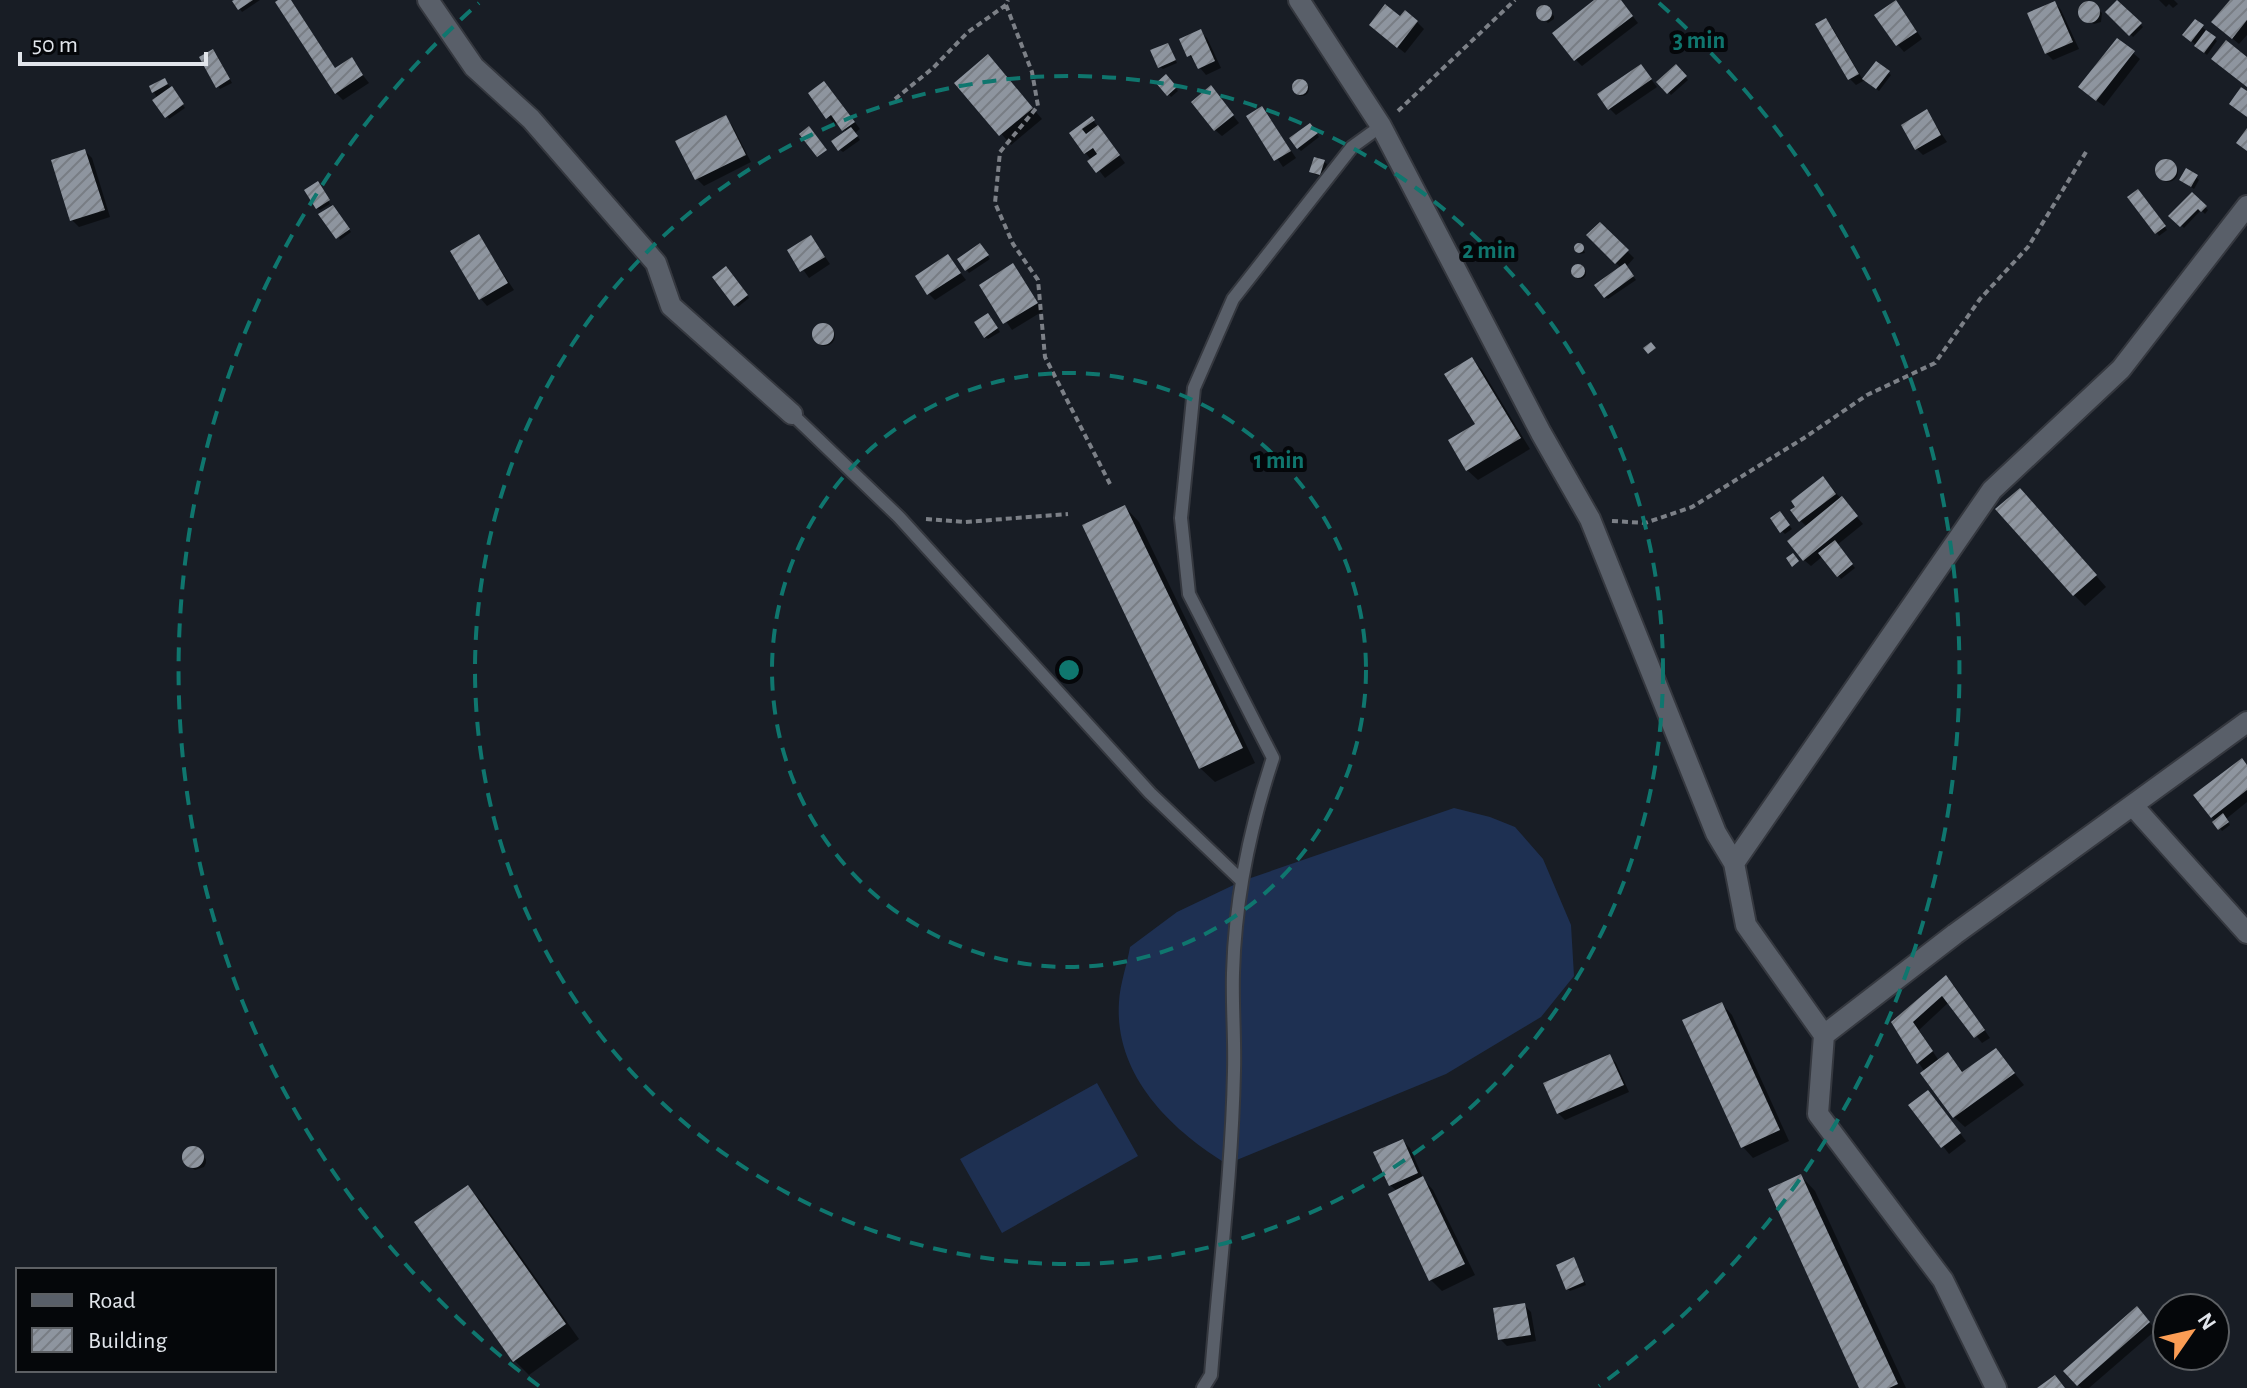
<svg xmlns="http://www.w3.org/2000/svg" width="2247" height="1388" font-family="'Alegreya Sans',sans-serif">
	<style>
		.pitch { fill: #1e3052 }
		.shadow { fill: #0007 }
		.building { fill: url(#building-hatch) }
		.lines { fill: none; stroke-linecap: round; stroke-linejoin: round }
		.lane-casing { stroke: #35383f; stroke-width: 16 }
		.street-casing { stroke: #35383f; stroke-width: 24 }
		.path { stroke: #7c8087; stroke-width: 4; stroke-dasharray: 6 4; stroke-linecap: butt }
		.lane { stroke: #595f69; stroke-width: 12 }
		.street { stroke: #595f69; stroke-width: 20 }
		.ring { fill: none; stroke: #0f766e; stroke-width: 4; stroke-dasharray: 14 10 }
		.centre { fill: #0f766e; stroke: #05070a; stroke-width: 4 }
		.ring-label { font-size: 24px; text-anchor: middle; font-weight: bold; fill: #0f766e; stroke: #05070a; stroke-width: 8; stroke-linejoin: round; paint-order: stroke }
	</style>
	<defs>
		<pattern id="building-hatch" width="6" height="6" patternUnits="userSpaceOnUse" patternTransform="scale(2)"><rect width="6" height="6" fill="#8e959f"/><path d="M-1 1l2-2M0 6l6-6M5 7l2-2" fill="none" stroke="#787d84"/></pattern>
	</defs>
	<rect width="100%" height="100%" fill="#181d25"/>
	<path class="pitch" d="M1454 808 1490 817 1515 827 1543 859 1571 925 1574 976 1541 1017 1446 1074 1227 1164C1171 1130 1114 1075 1119 1002 1120 984 1127 965 1130 947L1177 912 1242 881Z
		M1097 1083 1138 1156 1002 1233 960 1159Z"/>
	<path class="shadow" d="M237 0H260L242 12 235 2Z
		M281 0H290L293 3 336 70 351 60 369 83 343 100 336 93Z
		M1597 0H1620L1638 23 1582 66 1576 60Z
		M2159 0H2174L2178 4 2173 8 2169 4 2166 7Z
		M2232 0H2247V35L2239 44 2221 29Z
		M2119 2 2143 27 2133 37 2108 12Z
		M2055 3 2061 10 2079 49 2053 60 2046 53Z
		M2091 4 2102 13 2101 22 2094 24 2084 19 2081 10 2082 7Z
		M1544 7 1554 16V19L1548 23 1538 14V11Z
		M1902 9 1922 39 1904 52 1898 45Z
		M1400 19 1417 22 1424 29 1405 53 1378 32Z
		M1826 20 1832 27 1863 80 1876 63 1891 75 1879 91 1865 80 1856 85 1849 78Z
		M2196 21 2217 41 2207 55 2185 35Z
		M1200 32 1207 38 1221 68 1206 75 1189 55Z
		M1168 45 1177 63 1163 69 1160 67Z
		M2133 53 2140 59 2104 106 2087 94Z
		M216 54 232 83 220 89 218 86Z
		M1641 66 1657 87 1616 115 1609 108Z
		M1676 67 1688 80 1671 95 1659 82Z
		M999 68 1042 119 1011 145 957 83Z
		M1166 77 1178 91 1171 97 1159 83Z
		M1295 89a7 7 0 1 1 14 0a7 7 0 1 1-14 0Z
		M167 83 185 108 169 119 151 87Z
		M831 90 860 129 855 133 860 140 843 152 840 150 846 132 838 122 835 124 828 117Z
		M1217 95 1239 123 1222 136 1215 130Z
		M1262 108 1296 158 1283 167 1249 116Z
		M1927 112 1947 142 1923 155 1916 148Z
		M725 118 732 125 751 162 704 186 697 179Z
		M1092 119 1125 163 1105 178 1071 134Z
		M1313 128 1319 137 1301 151 1298 148Z
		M85 151 92 158 110 217 79 227 72 220Z
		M1324 162 1327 164 1323 177 1314 174 1312 172Z
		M2158 172a10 10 0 1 1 20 0a10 10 0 1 1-20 0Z
		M2196 177 2199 180 2194 189 2185 183Z
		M321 187 330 204 351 232 340 240 330 204 320 210 317 208Z
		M2141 194 2167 230 2159 236 2157 233Z
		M2192 194 2208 210 2205 214 2201 210 2184 228 2171 216Z
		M1600 224 1634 258 1626 267 1636 280 1608 299 1605 297 1621 268 1589 235Z
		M479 237 514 290 487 306 481 299 453 252Z
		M811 237 830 264 809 278 790 251Z
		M1577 246H1582L1585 253 1580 254Z
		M983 249 990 259 969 273 959 260Z
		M948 257 966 280 935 300 929 294Z
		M1013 266 1043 311 1012 330 981 285Z
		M1574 273a6 6 0 1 1 12 0a6 6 0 1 1-12 0Z
		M729 271 749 298 738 307 735 304Z
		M991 318 1000 332 988 339 985 337Z
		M815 336a10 10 0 1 1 20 0a10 10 0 1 1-20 0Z
		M1472 359 1482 370 1530 449 1478 480 1467 470 1477 425Z
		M1830 486 1863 524 1837 545 1855 568 1841 579 1823 556 1811 566 1804 560 1807 527 1800 520Z
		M2030 501 2106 587 2085 606 2074 595Z
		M1125 507 1139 522 1255 763 1215 782 1200 768Z
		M1782 516 1792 529 1785 534 1782 531Z
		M2247 766V802L2226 819 2230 825 2222 831 2196 795Z
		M1953 984 1990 1038 1982 1043 1949 1002 1919 1030 1939 1061 1948 1055 1964 1073 1996 1050 2024 1085 1965 1127 1954 1117 1893 1023Z
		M1722 1004 1732 1015 1789 1141 1753 1158 1743 1147Z
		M1609 1056 1616 1063 1629 1092 1565 1120 1558 1113Z
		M1934 1099 1966 1141 1949 1154 1911 1105Z
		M1403 1141 1410 1148 1424 1180 1433 1190 1475 1275 1442 1291 1431 1280 1390 1194 1397 1191 1390 1185Z
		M195 1149 206 1159V1163L204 1167 195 1170 187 1164 185 1155 187 1151Z
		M1801 1176 1815 1191 1906 1388H1861Z
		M468 1187 482 1202 579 1339 529 1375 515 1361Z
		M1574 1260 1586 1285 1570 1291 1567 1288Z
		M1524 1305 1531 1312 1536 1341 1507 1346 1500 1339Z
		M2143 1315 2156 1330 2089 1388H2081L2066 1371Z"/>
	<path class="building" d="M234 0H253L238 10 232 1Z
		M278 0H291L335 68 352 57 363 75 335 94 275 2Z
		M1594 0H1621L1633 16 1574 61 1552 33Z
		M1896 0 1917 32 1896 46 1874 15Z
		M2117 0 2142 23 2129 36 2105 12Z
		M2230 0H2247V20L2232 39 2211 22Z
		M2055 1 2073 42 2045 54 2027 13Z
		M2078 12a11 11 0 1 1 22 0a11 11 0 1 1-22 0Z
		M1385 4 1400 16 1405 10 1418 21 1397 48 1369 25Z
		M1536 13a8 8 0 1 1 16 0a8 8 0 1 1-16 0Z
		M1826 18 1859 74 1848 80 1815 24Z
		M2195 19 2204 25 2191 42 2182 35Z
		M1201 29 1215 61 1198 69 1191 55 1187 57 1179 39Z
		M2206 30 2216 37 2204 53 2194 46Z
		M2117 38 2135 51 2096 101 2078 87Z
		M2226 40 2247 57V87L2211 59Z
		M1168 43 1176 60 1158 68 1150 50Z
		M213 49 230 79 216 88 199 57Z
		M988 54 1033 108 999 136 954 83Z
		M1876 61 1890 71 1876 89 1862 79Z
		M1641 64 1652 79 1608 110 1597 94Z
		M1676 64 1687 76 1667 94 1656 82Z
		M1166 74 1177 87 1167 96 1156 83Z
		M165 78 168 84 152 93 149 86Z
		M1292 87a8 8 0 1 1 16 0a8 8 0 1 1-16 0Z
		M824 81 855 122 842 131 831 115 826 119 808 93Z
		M1211 85 1234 115 1214 131 1191 102Z
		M172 86 184 104 165 118 152 100Z
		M2241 87 2247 91V117L2229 104Z
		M1262 106 1291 151 1274 161 1246 116Z
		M1927 109 1941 135 1915 150 1901 125Z
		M726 115 746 155 695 180 675 141Z
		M1092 116 1095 120 1082 129 1086 134 1098 125 1120 155 1096 173 1087 161 1097 154 1093 148 1084 154 1069 133Z
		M1310 123 1318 133 1297 149 1289 138Z
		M809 126 827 150 817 157 799 134Z
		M851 127 858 136 838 151 831 141Z
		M2247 128V151L2236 143Z
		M85 149 105 210 70 221 51 160Z
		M1314 157 1325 160 1320 175 1309 172Z
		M2155 170a11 11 0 1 1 22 0a11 11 0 1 1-22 0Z
		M2186 168 2198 175 2191 187 2179 180Z
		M318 181 330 200 316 209 304 190Z
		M2138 189 2166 226 2155 234 2127 197Z
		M2192 192 2207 206 2201 212 2198 209 2180 227 2168 216Z
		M333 205 350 229 336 239 318 214Z
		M1600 222 1629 250 1615 264 1586 235Z
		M479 234 508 283 479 300 450 251Z
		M811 235 825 257 800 272 787 250Z
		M1574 248a5 5 0 1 1 10 0a5 5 0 1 1-10 0Z
		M980 243 989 255 965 271 957 259Z
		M948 254 961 273 927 295 915 276Z
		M1013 263 1038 303 1003 324 979 285Z
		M1625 263 1634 276 1604 298 1594 285Z
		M1571 271a7 7 0 1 1 14 0a7 7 0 1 1-14 0Z
		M726 266 748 295 734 306 712 277Z
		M988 313 998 328 984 338 974 322Z
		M812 334a11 11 0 1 1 22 0a11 11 0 1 1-22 0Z
		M1651 342 1656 348 1648 354 1643 348Z
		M1472 357 1521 438 1466 471 1448 440 1475 424 1444 374Z
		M1823 476 1836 494 1799 522 1790 510 1795 507 1791 501Z
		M2020 488 2097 575 2073 596 1995 509Z
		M1842 496 1858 516 1803 561 1787 541Z
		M1125 505 1243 748 1199 769 1082 525Z
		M1780 511 1790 525 1780 533 1770 518Z
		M1835 540 1853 564 1837 577 1818 553Z
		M1793 553 1799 561 1792 567 1786 558Z
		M2242 758 2247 765V790L2211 818 2193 795Z
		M2223 813 2229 822 2218 830 2212 822Z
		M1946 975 1985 1030 1974 1038 1942 996 1913 1022 1933 1051 1917 1064 1891 1022Z
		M1722 1002 1780 1130 1741 1148 1682 1020Z
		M1996 1048 2015 1073 1953 1118 1920 1073 1948 1052 1962 1072Z
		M1610 1054 1624 1085 1557 1114 1543 1083Z
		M1928 1090 1961 1133 1941 1148 1908 1105Z
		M1403 1139 1418 1173 1389 1186 1373 1152Z
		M182 1157a11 11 0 1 1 22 0a11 11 0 1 1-22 0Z
		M1801 1174 1898 1384 1889 1388H1859L1768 1189Z
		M1423 1176 1465 1264 1429 1281 1388 1194Z
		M468 1185 566 1324 513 1362 414 1222Z
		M1574 1257 1584 1282 1566 1290 1556 1265Z
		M1525 1303 1531 1335 1498 1340 1493 1308Z
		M2137 1306 2150 1322 2077 1386 2063 1371Z
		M2055 1375 2065 1388H2037Z"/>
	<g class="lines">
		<defs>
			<path id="lane" d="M792 414 899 517 1150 793 1242 881
				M1203 1388 1211 1375C1219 1274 1232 1171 1234 1071 1235 1038 1232 1006 1233 973 1235 900 1250 827 1273 758L1189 594 1181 518 1194 388 1233 299 1352 147 1381 126"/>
			<path id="street" d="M428 0 474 67 531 119 656 263 671 306 792 414
				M1299 0 1381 126 1541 433 1590 519 1716 833 1734 863 1746 925 1824 1035
				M2134 807 2247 933
				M1734 863 1992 490 2121 369 2247 206
				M1996 1388 1943 1280 1818 1114 1824 1035 1955 934 2247 722"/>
		</defs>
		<use href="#lane" class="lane-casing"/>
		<use href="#street" class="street-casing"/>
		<path class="path" d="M1006 5 1032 72 1038 106 1000 152 995 203 1013 244 1038 280 1045 357 1110 484
			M895 99 933 68 968 32 1006 5 1008 0
			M1398 111 1515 0
			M926 519 965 522 1068 514
			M1612 521 1645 523 1692 507 1804 438 1867 395 1935 363 1980 299 2028 247 2086 152"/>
		<use href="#lane" class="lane"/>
		<use href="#street" class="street"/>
	</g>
	<g class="ring">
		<circle cx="1069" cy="670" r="297"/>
		<circle cx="1069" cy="670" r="594"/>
		<path d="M539 1386A891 891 0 0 1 479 3M1659 3A891 891 0 0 1 1599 1386"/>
	</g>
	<circle cx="1069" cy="670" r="12" class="centre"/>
	<g class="ring-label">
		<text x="1699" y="48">3 min</text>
		<text x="1489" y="258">2 min</text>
		<text x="1279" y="468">1 min</text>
	</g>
	<rect x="16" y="1268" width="260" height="104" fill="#05070a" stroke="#5d6064" stroke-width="2"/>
	<rect x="32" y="1294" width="40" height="12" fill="#595f69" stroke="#5d6064" stroke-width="2"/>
	<text x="88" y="1308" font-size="24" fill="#e1e5eb">Road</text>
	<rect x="32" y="1328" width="40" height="24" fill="url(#building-hatch)" stroke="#5d6064" stroke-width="2"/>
	<text x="88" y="1348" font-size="24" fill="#e1e5eb">Building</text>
	<g transform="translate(2191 1332) rotate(56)"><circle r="38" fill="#05070a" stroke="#5d6064" stroke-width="2"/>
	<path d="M0-6L14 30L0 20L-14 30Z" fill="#fc9d54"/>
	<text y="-12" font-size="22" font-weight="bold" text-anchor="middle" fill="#e1e5eb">N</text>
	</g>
	<path d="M20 52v12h186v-12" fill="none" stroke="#e1e5eb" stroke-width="4"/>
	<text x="32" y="52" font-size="24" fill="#e1e5eb" stroke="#05070a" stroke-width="6" paint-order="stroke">50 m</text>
</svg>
